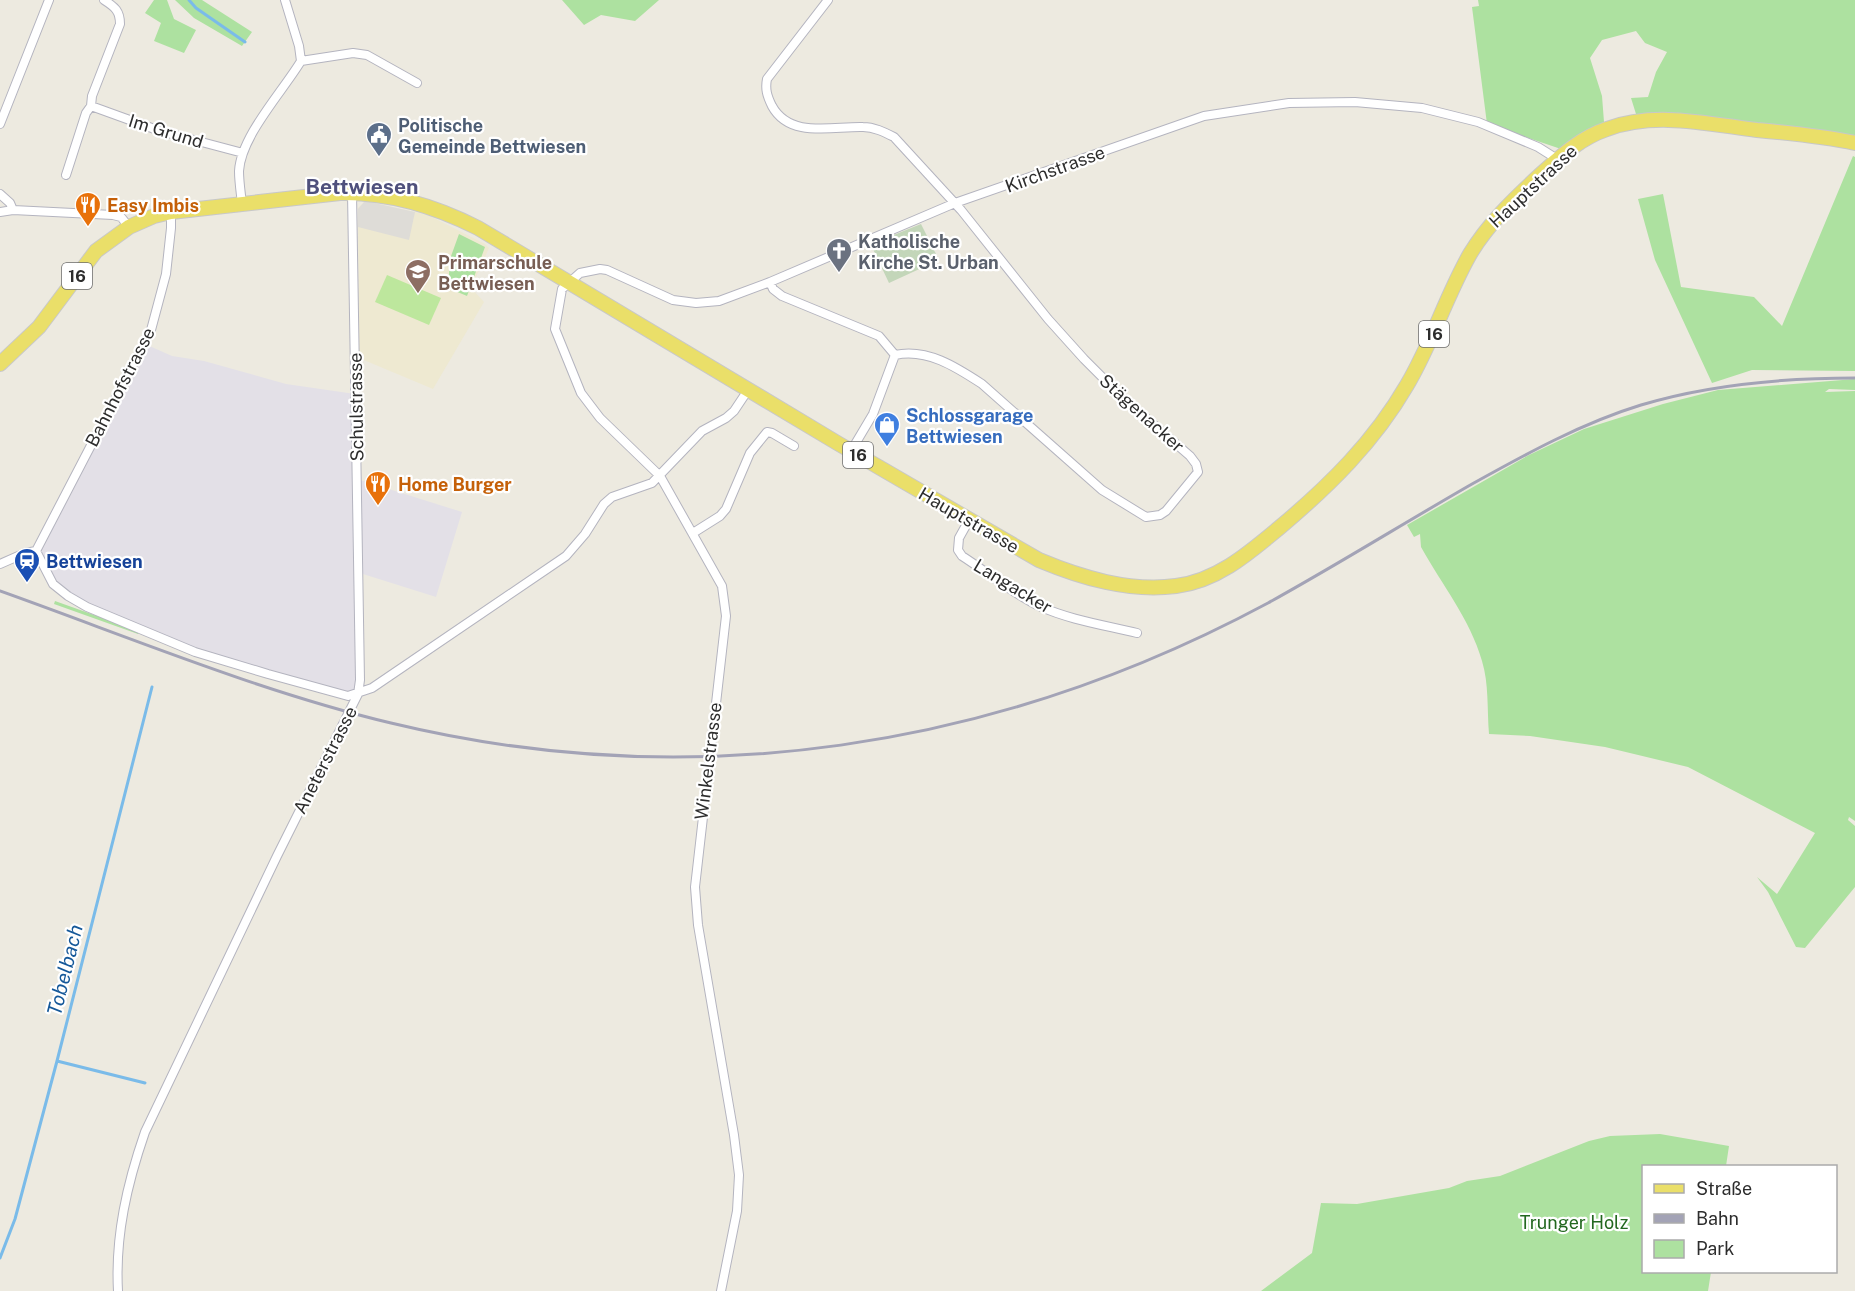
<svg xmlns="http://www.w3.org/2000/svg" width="1855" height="1291" font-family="'Public Sans',sans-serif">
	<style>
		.industrial { fill: #e3e0e7 }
		.education { fill: #eee9d1 }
		.green { fill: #ade1a0 }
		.cemetery { fill: #c3d6b9 }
		.pitch { fill: #bde79d }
		.plaza { fill: #dedcd7 }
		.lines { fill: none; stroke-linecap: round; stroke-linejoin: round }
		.stream { stroke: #7abbe9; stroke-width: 3 }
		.minor-casing { stroke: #b4b4bf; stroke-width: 10 }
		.primary-casing { stroke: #c8c8c8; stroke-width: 16 }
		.minor { stroke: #fff; stroke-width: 8 }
		.primary { stroke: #eadf69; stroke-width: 14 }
		.rail { stroke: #a3a3b6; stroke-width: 3 }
		.labels { text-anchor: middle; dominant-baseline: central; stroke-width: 4.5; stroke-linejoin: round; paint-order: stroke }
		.shield { fill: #fff; stroke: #6c6c6c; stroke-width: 1.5 }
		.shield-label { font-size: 16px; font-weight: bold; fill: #2d2d2d }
		.service-label { font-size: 18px; font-weight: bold; fill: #4e5e75; stroke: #fff; text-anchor: start }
		.street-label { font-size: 18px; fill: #2d2d2d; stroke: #fff }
		.food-label { font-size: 18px; font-weight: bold; fill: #c56008; stroke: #fff; text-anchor: start }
		.worship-label { font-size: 18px; font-weight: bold; fill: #5b616d; stroke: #fff; text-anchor: start }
		.education-label { font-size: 18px; font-weight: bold; fill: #785e54; stroke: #fff; text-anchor: start }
		.shop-label { font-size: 18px; font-weight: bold; fill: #366cbe; stroke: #fff; text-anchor: start }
		.transit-label { font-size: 18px; font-weight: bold; fill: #164399; stroke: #fff; text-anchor: start }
		.park-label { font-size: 18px; fill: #23681f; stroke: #fff }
		.water-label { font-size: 20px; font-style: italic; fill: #155899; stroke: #fff }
		.quarter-label { font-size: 21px; font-weight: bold; fill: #4f507c; stroke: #fff }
	</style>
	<rect width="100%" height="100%" fill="#edeae0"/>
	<path class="industrial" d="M145 344 172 356 204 361 286 384 355 394 358 694 348 696 172 644 59 590 36 551Z
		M360 480 462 512 436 597 363 574Z"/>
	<path class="education" d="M365 201 428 215 485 244 489 248 471 288 484 302 433 389 359 358 358 208Z"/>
	<path class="green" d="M154 0H167L174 19 196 30 184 53 154 41 161 23 145 13Z
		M175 0H202L252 32 242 46 194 18Z
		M562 0H659L635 21 601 15 584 25Z
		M1478 0H1855V140L1674 116 1636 114 1631 98 1648 97 1656 72 1667 52 1645 43 1636 31 1602 40 1590 58 1602 96 1604 122 1561 149 1487 124 1472 7 1479 6Z
		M1853 156 1855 157V371L1752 370 1712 383 1655 260 1638 199 1663 194 1681 287 1754 297 1782 326Z
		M459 234 485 247 467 296 448 288 450 259Z
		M1855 379V390L1829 389 1825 392 1855 391V821L1849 817 1848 820 1855 826V887L1805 948 1796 947 1768 892 1757 877 1777 894 1815 833 1688 767 1605 747 1530 736 1489 734C1487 709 1489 684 1482 661 1470 619 1442 585 1421 547L1420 534 1414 537 1407 525 1529 455 1584 429 1663 404 1718 390Z
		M55 601 139 631 138 634 54 604Z
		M1660 1134 1729 1146 1726 1166H1644V1272H1711L1708 1291H1261L1312 1253 1321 1203 1357 1204 1449 1188 1467 1181 1500 1176 1589 1141 1610 1136Z"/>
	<path class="cemetery" d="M921 224 939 260 889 283 872 247 875 245 874 243Z"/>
	<path class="pitch" d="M387 275 441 298 429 325 375 302Z"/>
	<path class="plaza" d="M365 201 415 212 409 240 358 227V209Z"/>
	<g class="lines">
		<path class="stream" d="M189 0 196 8 245 42
			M57 1061 145 1083
			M0 1258 15 1219 57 1061 152 687"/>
		<defs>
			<path id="minor" d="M104 0C115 7 120 11 120 24L92 96 91 106 160 131 243 153
				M828 0 767 79C765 89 767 96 772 106 790 139 833 126 863 127 874 127 884 132 894 137L961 210 1048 319 1084 359 1123 398 1190 456 1196 464 1198 472 1166 511 1160 515 1146 517 1102 490 982 384C956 367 927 348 895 355
				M301 61 353 53 367 55 417 83
				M0 124 49 0
				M66 175 86 113 91 106
				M0 194 10 203 13 210
				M242 204C241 194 239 182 239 171 241 136 283 91 301 61L299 46 285 0
				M0 212 13 210 113 215 121 217 129 227
				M770 282 773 289 782 296 879 336 895 355 873 414 851 451
				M969 520 959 538 958 550 962 556C987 572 1012 593 1039 606 1070 620 1104 625 1137 633
				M693 533 720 516 726 509 750 453 767 432 772 433 794 446
				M36 551 53 584 68 596 87 607 195 652 268 674 348 696 372 688 566 556 585 534 604 504 612 497 652 483 702 431 726 418 734 411 748 390
				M0 564 25 553 36 551 151 330 166 274 171 228V212
				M118 1291C115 1236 127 1184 145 1132L277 856 358 694 360 680 352 193
				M721 1291 737 1211 739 1175 734 1135 698 925 695 887 726 616 722 586 660 476 600 418 581 393 555 329 562 289 580 273 600 269 607 270 673 300 696 303 719 301 770 282 955 203 1204 116 1289 103 1355 102 1422 108 1478 122 1538 147 1557 159"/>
			<path id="primary" d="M0 364 39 327 96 251 129 227 154 216 171 212 340 193C389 192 435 206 478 228L839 444 1039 560C1082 578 1129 592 1176 586 1217 581 1249 553 1279 528 1329 486 1374 442 1407 385 1432 343 1446 296 1470 254 1488 224 1514 199 1539 176 1560 157 1580 138 1607 129 1655 111 1708 124 1757 130 1790 133 1823 136 1855 143"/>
		</defs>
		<use href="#minor" class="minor-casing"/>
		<use href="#primary" class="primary-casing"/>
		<use href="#minor" class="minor"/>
		<use href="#primary" class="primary"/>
		<path class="rail" d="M0 591C129 637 258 691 391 723 693 796 996 749 1268 603 1337 565 1404 523 1472 484 1526 454 1582 423 1641 405 1711 384 1782 378 1855 378"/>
	</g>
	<defs>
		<symbol id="civic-pin" viewBox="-11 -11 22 30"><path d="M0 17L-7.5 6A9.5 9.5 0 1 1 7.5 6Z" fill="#5c6f8a" stroke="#fff"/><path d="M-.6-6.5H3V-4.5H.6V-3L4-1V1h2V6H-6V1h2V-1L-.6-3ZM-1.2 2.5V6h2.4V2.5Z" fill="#fff"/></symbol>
		<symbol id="restaurant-pin" viewBox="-11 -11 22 30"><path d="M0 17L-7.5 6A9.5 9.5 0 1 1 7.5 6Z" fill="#e8710a" stroke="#fff"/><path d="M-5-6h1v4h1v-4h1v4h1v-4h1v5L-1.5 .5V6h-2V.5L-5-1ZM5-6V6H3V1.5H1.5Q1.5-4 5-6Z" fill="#fff"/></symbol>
		<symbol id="church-pin" viewBox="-11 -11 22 30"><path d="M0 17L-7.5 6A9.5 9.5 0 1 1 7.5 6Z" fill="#6b7280" stroke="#fff"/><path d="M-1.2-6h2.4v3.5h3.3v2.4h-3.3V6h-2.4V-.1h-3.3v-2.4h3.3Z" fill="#fff"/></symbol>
		<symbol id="school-pin" viewBox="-11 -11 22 30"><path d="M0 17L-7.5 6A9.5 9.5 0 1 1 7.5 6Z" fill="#8d6e63" stroke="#fff"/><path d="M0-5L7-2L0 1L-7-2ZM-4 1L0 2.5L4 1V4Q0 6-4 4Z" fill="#fff"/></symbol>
		<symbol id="shop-pin" viewBox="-11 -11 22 30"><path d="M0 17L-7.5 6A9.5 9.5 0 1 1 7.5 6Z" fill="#3f7fe0" stroke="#fff"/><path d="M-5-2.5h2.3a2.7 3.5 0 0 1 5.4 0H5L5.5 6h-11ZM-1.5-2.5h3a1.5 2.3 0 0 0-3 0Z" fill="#fff"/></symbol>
		<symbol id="station-pin" viewBox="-11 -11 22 30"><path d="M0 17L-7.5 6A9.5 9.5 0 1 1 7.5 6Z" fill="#1a4fb4" stroke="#fff"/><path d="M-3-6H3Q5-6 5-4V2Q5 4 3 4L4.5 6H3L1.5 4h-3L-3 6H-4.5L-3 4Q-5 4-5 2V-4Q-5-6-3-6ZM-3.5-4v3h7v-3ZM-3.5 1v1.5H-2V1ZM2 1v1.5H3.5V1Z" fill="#fff"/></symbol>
	</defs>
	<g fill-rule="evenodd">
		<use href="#civic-pin" x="364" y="120" width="30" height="40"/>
		<use href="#restaurant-pin" x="73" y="190" width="30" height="40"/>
		<use href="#church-pin" x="824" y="236" width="30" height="40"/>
		<use href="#school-pin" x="403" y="257" width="30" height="40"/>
		<use href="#shop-pin" x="872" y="410" width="30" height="40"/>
		<use href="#restaurant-pin" x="363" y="469" width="30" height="40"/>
		<use href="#station-pin" x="12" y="546" width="30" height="40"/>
	</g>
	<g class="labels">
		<g class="shield">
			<rect x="62" y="263" width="30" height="26" rx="4.5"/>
			<rect x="1419" y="321" width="30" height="26" rx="4.5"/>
			<rect x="843" y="442" width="30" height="26" rx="4.5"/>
		</g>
		<g class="shield-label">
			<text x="77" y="276">16</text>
			<text x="1434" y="334">16</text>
			<text x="858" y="455">16</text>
		</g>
		<g class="service-label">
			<text x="398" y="125">Politische<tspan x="398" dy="21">Gemeinde Bettwiesen</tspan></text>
		</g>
		<g class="street-label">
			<text transform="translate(166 131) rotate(17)">Im Grund</text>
			<text transform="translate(1055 169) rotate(-20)">Kirchstrasse</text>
			<text transform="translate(1533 186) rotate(-43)">Hauptstrasse</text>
			<text transform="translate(120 387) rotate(-63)">Bahnhofstrasse</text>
			<text transform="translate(356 407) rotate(-91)">Schulstrasse</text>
			<text transform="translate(1142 413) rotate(42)">Stägenacker</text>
			<text transform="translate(969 520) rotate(30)">Hauptstrasse</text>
			<text transform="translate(1013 586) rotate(31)">Langacker</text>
			<text transform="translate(325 760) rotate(-63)">Aneterstrasse</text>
			<text transform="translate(708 761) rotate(-83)">Winkelstrasse</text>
		</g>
		<g class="food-label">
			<text x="107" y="205">Easy Imbis</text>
			<text x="398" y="484">Home Burger</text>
		</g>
		<g class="worship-label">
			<text x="858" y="241">Katholische<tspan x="858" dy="21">Kirche St. Urban</tspan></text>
		</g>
		<g class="education-label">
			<text x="438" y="262">Primarschule<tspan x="438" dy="21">Bettwiesen</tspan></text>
		</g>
		<g class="shop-label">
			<text x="906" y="415">Schlossgarage<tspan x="906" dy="21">Bettwiesen</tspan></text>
		</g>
		<g class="transit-label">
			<text x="46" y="561">Bettwiesen</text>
		</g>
		<g class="park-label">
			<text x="1574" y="1222">Trunger Holz</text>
		</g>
		<g class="water-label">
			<text transform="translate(65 970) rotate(-76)">Tobelbach</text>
		</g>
		<g class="quarter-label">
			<text x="362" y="186">Bettwiesen</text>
		</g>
	</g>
	<rect x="1642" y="1165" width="195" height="108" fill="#ffffff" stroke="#ababab" stroke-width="1.5"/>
	<rect x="1654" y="1184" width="30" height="9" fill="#eadf69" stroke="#ababab" stroke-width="1.5"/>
	<text x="1696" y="1195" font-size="18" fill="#2d2d2d">Straße</text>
	<rect x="1654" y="1214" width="30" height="9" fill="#a3a3b6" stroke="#ababab" stroke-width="1.5"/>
	<text x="1696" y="1225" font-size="18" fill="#2d2d2d">Bahn</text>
	<rect x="1654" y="1240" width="30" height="18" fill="#ade1a0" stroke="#ababab" stroke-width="1.5"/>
	<text x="1696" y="1255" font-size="18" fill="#2d2d2d">Park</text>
</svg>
